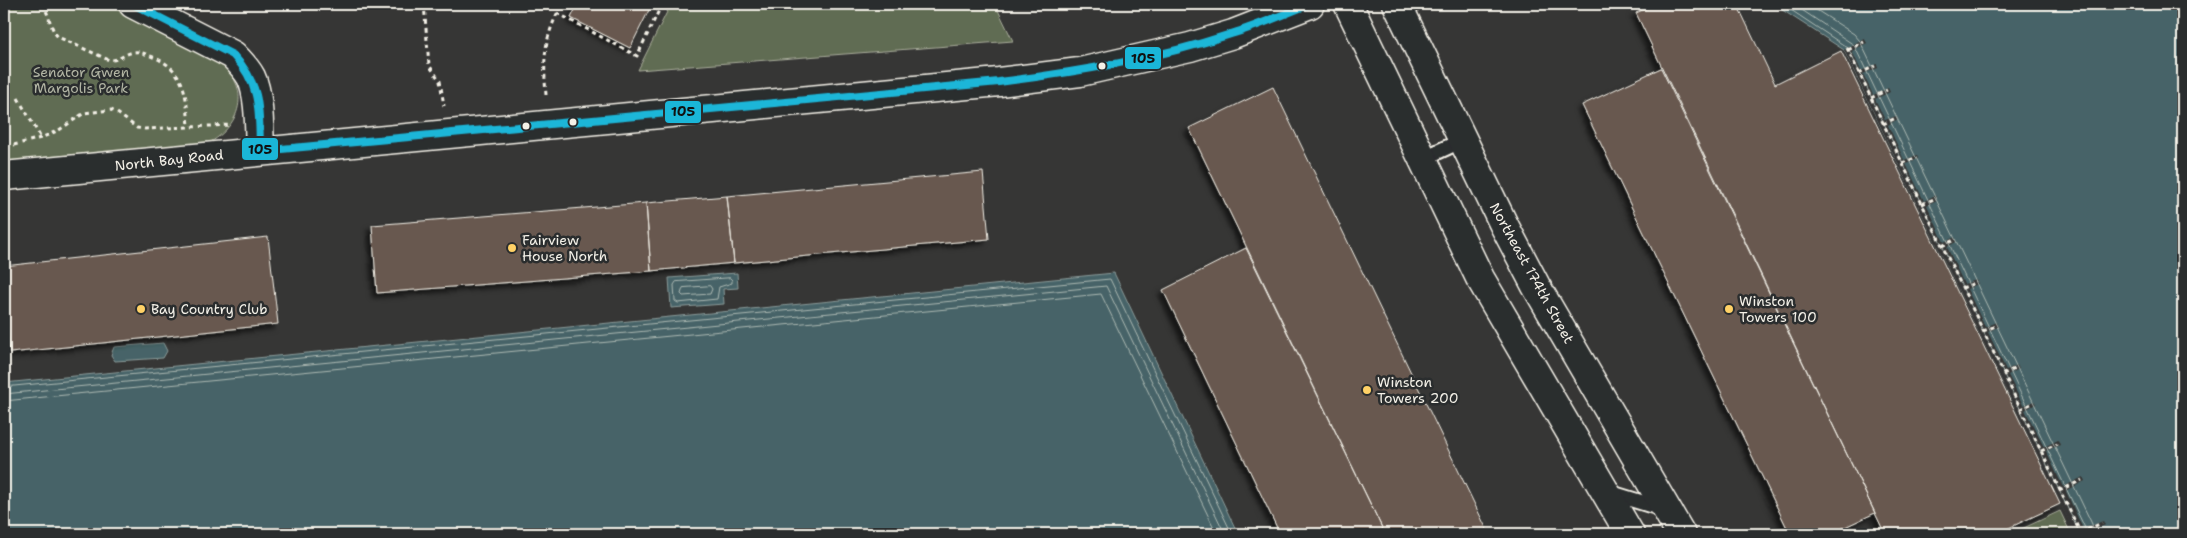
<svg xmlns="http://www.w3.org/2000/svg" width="2187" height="538" font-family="'Shantell Sans',sans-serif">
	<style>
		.green { fill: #616c52; stroke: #aaae9d }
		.water { fill: #466467; stroke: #8c9c9b }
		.pier { fill: #363635 }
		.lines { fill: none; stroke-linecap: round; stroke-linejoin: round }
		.shore { stroke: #aeb9b4; stroke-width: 1 }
		.building { fill: #67584f; stroke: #f4f1e8; filter: url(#shadow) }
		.service-casing { stroke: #f4f1e8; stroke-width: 18 }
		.minor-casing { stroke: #f4f1e8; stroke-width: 31 }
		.tertiary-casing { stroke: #f4f1e8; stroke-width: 31 }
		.path { stroke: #f4f1e8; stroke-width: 3; stroke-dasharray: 4 4; stroke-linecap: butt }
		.service { stroke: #2a2d2e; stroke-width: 14 }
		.minor { stroke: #2a2d2e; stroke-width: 28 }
		.tertiary { stroke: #2a2d2e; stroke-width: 28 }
		.bus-1-casing { stroke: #2a2d2e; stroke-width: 11 }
		.bus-1 { stroke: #1ab6d8; stroke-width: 8 }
		.bus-dot { fill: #f4f1e8; stroke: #2a2d2e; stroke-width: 2 }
		.poi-dot { fill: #ffd166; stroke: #2a2d2e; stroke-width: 2 }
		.labels { text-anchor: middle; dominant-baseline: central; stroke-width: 5; stroke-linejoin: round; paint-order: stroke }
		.park-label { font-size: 14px; fill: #b2b5a4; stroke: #2a2d2e }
		.street-label { font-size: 14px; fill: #f4f1e8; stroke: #2a2d2e }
		.poi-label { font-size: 14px; fill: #f4f1e8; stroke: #2a2d2e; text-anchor: start }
		.line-badge { stroke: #2a2d2e; stroke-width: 2 }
		.pale-badge-label { font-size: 14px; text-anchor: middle; font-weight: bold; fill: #111 }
	</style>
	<defs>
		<filter id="shadow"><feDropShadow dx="-4.5" dy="4.5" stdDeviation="2.5" flood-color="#0009"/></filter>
	</defs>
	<rect width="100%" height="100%" fill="#363635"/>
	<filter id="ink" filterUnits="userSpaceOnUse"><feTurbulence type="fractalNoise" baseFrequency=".02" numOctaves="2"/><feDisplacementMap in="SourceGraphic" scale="10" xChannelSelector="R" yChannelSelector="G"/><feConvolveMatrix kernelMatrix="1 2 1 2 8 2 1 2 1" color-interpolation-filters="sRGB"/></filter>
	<g filter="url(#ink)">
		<path class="green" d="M4 4H107L215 60C252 83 244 125 207 144L4 164Z
			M671 4H995L1013 41 638 70Z
			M2060 511 2071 534H2011Z"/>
		<path class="water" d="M1773 4H2183V534H2076L1844 50Z
			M737 273 738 288 723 289 724 304 671 308 669 278Z
			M1114 273 1238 534H4V383Z
			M163 343 167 351 163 358 115 361 111 355 114 347Z"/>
		<path class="pier" d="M1864 38 1867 43 1852 51 1861 71 1877 64 1878 68 1863 74 1873 95 1888 88 1890 92 1875 99 1885 120 1896 116 1898 119 1888 125 1904 160 1917 155 1918 159 1906 164 1924 201 1935 195 1937 200 1927 205 1944 242 1955 237 1956 242 1947 247 1964 284 1976 280 1978 284 1967 289 1985 327 1996 322 1998 327 1988 332 2006 370 2017 365 2019 369 2008 375 2023 405 2034 401 2036 404 2025 410 2044 447 2058 440 2060 445 2046 451 2063 487 2083 477 2085 481 2066 491 2083 529 2103 521 2105 525 2087 534H2075L1844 50Z"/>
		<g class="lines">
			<path class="shore" d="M1782 4 1848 48 2080 534
				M1793 4 1854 45 2085 528 2086 534
				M1807 4 1854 34 1860 41 2092 524 2094 534
				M730 278 732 280V283L719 287 717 299 678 303 675 301 674 285 676 282Z
				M710 286 712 289 710 294 683 296 681 294 683 288Z
				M4 387 1110 279 1232 534
				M4 394 1106 286 1225 534
				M4 401 1101 294 1217 534"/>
		</g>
		<path class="building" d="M578 4H652L630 48 571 18Z
			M1656 4H1737L1775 84 1841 51 2060 504 1996 534H1937L1936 531 1930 534H1885L1636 13Z
			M1661 68 1875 513 1830 534H1790L1582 105Z
			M1273 87 1488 532 1482 534H1385L1189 128Z
			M983 172 989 239 734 263 727 196Z
			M727 196 734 263 651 271 646 203Z
			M646 203 651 271 377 293 372 225Z
			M268 237 278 324 10 353 4 295V266Z
			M1246 248 1385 534H1280L1163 290Z"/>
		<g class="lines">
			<defs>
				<path id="service" d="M1422 159 1463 140
					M1608 492 1666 510"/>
				<path id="minor" d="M133 4 233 55C240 62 246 68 251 77 260 96 259 130 260 151"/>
				<path id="tertiary" d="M1348 4 1480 278 1630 534
					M1397 4 1504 225 1536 286 1681 534
					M4 176 999 82 1080 72 1190 47 1233 34 1310 4"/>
			</defs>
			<use href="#service" class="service-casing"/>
			<use href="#minor" class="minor-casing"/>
			<use href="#tertiary" class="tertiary-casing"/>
			<path class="path" d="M42 4C50 14 49 27 58 37L109 60C119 61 125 53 134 52 140 51 147 55 153 57 186 70 186 95 189 126
				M424 4 429 65 440 81 444 106
				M557 13 637 56 662 4
				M1847 48 2081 534
				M1848 50 1864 42
				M1859 74 1875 66
				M546 95C543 56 544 38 562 4
				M18 98 41 138
				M1871 98 1887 90
				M1883 124 1896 118
				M6 147 41 138 59 130 84 113 111 110 116 112 137 128 145 129 231 125
				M1902 163 1915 158
				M1922 204 1934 199
				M1942 246 1954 240
				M1962 288 1975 283
				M1983 331 1996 326
				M2003 374 2016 368
				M2020 409 2033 403
				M2041 451 2057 444
				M2059 491 2082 480
				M2080 533 2102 523"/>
			<use href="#service" class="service"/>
			<use href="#minor" class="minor"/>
			<use href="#tertiary" class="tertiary"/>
			<defs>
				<path id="bus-1" d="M133 4 233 55C262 85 259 112 260 151L999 82C1078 72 1156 59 1231 34 1258 26 1284 14 1310 4"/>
			</defs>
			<use href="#bus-1" class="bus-1-casing"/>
			<use href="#bus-1" class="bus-1"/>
		</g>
	</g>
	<g class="bus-dot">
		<circle cx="1102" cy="66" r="4.5"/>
		<circle cx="573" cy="122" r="4.5"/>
		<circle cx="526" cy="126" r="4.5"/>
	</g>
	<g class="poi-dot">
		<circle cx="512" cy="248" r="5"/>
		<circle cx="141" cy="309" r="5"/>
		<circle cx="1729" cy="309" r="5"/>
		<circle cx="1367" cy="390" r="5"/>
	</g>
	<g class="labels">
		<g class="park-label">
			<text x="81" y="72">Senator Gwen<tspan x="81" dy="16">Margolis Park</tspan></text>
		</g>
		<g class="street-label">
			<text transform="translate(169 160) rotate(-6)">North Bay Road</text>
			<text transform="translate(1532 273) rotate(61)">Northeast 174th Street</text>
		</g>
		<g class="poi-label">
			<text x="522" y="240">Fairview<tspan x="522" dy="16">House North</tspan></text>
			<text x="1739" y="301">Winston<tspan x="1739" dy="16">Towers 100</tspan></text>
			<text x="151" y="309">Bay Country Club</text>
			<text x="1377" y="382">Winston<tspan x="1377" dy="16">Towers 200</tspan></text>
		</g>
	</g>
	<g class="line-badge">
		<rect x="1124" y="46" width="38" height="24" rx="5" fill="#1ab6d8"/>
		<rect x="664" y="100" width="38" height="24" rx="5" fill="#1ab6d8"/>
		<rect x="241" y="137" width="38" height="24" rx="5" fill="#1ab6d8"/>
	</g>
	<g class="pale-badge-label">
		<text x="1143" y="63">105</text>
		<text x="683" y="116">105</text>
		<text x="260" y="154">105</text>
	</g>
	<rect width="2187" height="538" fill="none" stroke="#2a2d2e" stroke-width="20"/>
	<rect x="10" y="10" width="2167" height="518" fill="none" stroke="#f4f1e8" stroke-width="2" filter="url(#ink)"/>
</svg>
